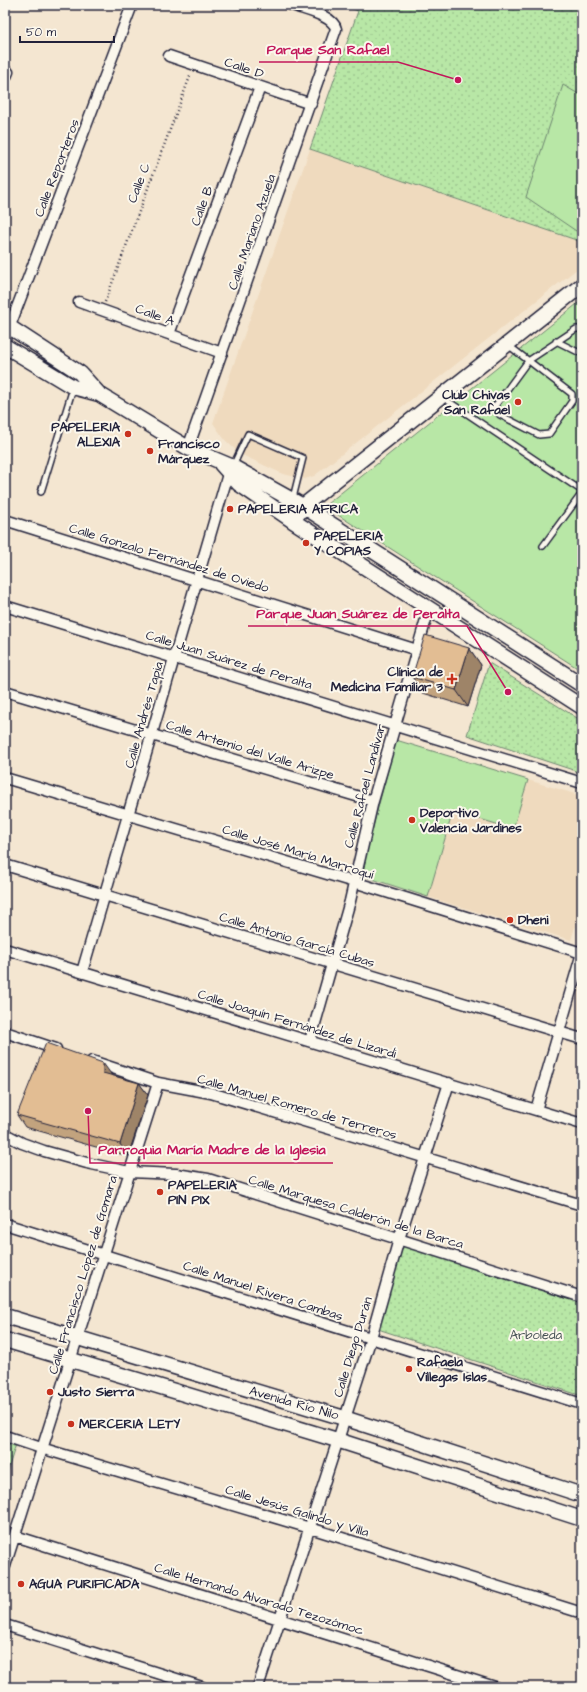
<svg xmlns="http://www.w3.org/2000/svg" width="587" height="1692" font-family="'Architects Daughter',sans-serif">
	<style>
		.built { fill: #efdabe }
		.park { fill: url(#park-dots); stroke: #6d8470 }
		.pitch { fill: #b8e7a6; stroke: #6d8470 }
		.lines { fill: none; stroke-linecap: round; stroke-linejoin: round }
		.lane-casing { stroke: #22223b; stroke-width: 8 }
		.street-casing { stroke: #22223b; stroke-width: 13 }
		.secondary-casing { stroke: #22223b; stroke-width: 17 }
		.path { stroke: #22223b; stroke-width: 2.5; stroke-dasharray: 1 3; stroke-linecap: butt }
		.lane { stroke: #fbf7ec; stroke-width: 5 }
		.street { stroke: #fbf7ec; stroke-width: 10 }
		.secondary { stroke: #fbf7ec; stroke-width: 14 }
		.wall { fill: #c2a37e; stroke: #22223b }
		.shaded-wall { fill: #9e8467; stroke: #22223b }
		.building { fill: #e2bd93; stroke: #22223b }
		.poi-dot { fill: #c8321e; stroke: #fbf7ec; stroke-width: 1.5 }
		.labels { text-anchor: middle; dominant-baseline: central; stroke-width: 4; stroke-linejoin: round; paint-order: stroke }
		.street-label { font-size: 13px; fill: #22223b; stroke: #fbf7ec }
		.poi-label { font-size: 13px; font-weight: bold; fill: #22223b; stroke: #fbf7ec; text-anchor: start }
		.park-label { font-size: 13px; fill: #485356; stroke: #fbf7ec }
		.leader { fill: none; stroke: #c2185b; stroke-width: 1.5 }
		.callout-dot { fill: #c2185b; stroke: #fbf7ec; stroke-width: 1.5 }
		.callout-label { font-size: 14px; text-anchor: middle; font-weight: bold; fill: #c2185b; stroke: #fbf7ec; stroke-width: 4; stroke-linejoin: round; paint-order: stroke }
	</style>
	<defs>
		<pattern id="park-dots" width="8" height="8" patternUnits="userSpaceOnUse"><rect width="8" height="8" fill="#b8e7a6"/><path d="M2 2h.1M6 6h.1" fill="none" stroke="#9ec690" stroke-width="1.8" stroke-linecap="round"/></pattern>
	</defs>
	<rect width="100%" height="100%" fill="#f4e6d1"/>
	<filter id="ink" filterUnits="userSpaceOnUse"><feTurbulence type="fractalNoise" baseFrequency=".025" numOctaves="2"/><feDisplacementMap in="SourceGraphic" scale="8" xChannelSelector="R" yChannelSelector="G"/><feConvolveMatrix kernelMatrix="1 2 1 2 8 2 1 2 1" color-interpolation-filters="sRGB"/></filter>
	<g filter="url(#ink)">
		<path class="built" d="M310 149 582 242V265L314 476 305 479 283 474 240 454 225 440 213 423Z
			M528 780 582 796V904L571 940 428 897 453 811 513 829Z"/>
		<path class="park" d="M342 5H582V242L310 149 358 11Z
			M489 663 582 721V773L467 735Z
			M402 1244 582 1302V1396L378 1329Z
			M5 1437 17 1441 5 1479Z"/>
		<path class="pitch" d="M563 85 582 96V235L526 197Z
			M582 300V671L327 508V504Z
			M396 740 528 780 513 829 453 811 428 897 360 875Z"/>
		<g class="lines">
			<defs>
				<path id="lane" d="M556 341 582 354
					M508 345 572 394V401L549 434 539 435 500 415 497 412 495 406 528 361 576 329H582
					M442 397 582 491
					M233 466 248 434 303 458 293 498
					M41 492 73 388
					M543 546 582 493"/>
				<path id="street" d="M169 56 311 104
					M5 79 8 72
					M79 302 222 353
					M169 334 260 87
					M5 339 132 5
					M188 448 336 29C333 15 304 10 292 5
					M5 520 417 650
					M5 606 582 783
					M5 691 373 801
					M5 778 354 882 582 953
					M5 865 582 1039
					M5 949 582 1124
					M82 972 228 474 232 468
					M5 1032 56 1049
					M310 1041 350 901 373 801 429 609
					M92 1061 158 1083 211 1093 582 1205
					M536 1110 582 953
					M5 1134 22 1143 44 1151 87 1163 129 1172 176 1174 208 1179 582 1297
					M5 1224 582 1404
					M5 1436 41 1448 310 1528 582 1613
					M15 1536 495 1687
					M5 1566 158 1083
					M5 1625 202 1687
					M258 1687 371 1338 399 1239 449 1083"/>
				<path id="secondary" d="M5 324 80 373 99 394
					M5 346 73 387 99 394 188 448 233 467 303 506 582 685
					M221 464 239 484 293 521 582 707
					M298 514 303 506 582 285
					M5 1316 344 1418 582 1495
					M5 1340 337 1440 582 1519"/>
			</defs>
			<use href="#lane" class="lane-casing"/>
			<use href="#street" class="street-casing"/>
			<use href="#secondary" class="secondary-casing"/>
			<path class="path" d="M105 302 191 74"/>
			<use href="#lane" class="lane"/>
			<use href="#street" class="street"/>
			<use href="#secondary" class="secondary"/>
		</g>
		<path class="wall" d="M469 648 481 665 468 707 423 693 412 677Z
			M111 1074V1075L139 1083 148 1095 128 1156 25 1127 17 1115Z"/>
		<path class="shaded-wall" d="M469 648 481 665 468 707 456 690Z
			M103 1063 111 1074V1084L103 1073Z
			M139 1083 148 1095 128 1156 120 1144Z"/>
		<path class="building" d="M425 635 469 648 456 690 412 677Z
			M46 1043 103 1063V1073L139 1083 120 1144 17 1115Z"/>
	</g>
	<g class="poi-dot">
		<circle cx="518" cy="402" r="4"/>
		<circle cx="128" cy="434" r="4"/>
		<circle cx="150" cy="451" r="4"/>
		<circle cx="230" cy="509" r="4"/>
		<circle cx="306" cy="543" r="4"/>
		<path d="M450 673h4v4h4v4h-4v4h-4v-4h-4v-4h4z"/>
		<circle cx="412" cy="820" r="4"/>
		<circle cx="510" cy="920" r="4"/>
		<circle cx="160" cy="1192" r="4"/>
		<circle cx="409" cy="1369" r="4"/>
		<circle cx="50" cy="1392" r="4"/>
		<circle cx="71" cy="1424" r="4"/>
		<circle cx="21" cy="1584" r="4"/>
	</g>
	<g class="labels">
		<g class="street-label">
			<text transform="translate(244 68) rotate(19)">Calle D</text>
			<text transform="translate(57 168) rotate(-69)">Calle Reporteros</text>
			<text transform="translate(139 183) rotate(-69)">Calle C</text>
			<text transform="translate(202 206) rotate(-70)">Calle B</text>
			<text transform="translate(252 232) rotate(-71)">Calle Mariano Azuela</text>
			<text transform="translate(155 315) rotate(20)">Calle A</text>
			<text transform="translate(169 558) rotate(17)">Calle Gonzalo Fernández de Oviedo</text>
			<text transform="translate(229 660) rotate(17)">Calle Juan Suárez de Peralta</text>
			<text transform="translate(144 715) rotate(-74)">Calle Andrés Tapia</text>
			<text transform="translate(250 750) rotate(17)">Calle Artemio del Valle Arizpe</text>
			<text transform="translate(365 786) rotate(-75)">Calle Rafael Landívar</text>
			<text transform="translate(298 852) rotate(17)">Calle José María Marroquí</text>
			<text transform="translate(297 940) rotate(17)">Calle Antonio García Cubas</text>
			<text transform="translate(297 1024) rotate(17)">Calle Joaquín Fernández de Lizardi</text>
			<text transform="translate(297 1107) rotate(16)">Calle Manuel Romero de Terreros</text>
			<text transform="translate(356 1212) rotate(17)">Calle Marquesa Calderón de la Barca</text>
			<text transform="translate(83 1275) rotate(-73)">Calle Francisco López de Gomara</text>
			<text transform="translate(263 1291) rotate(18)">Calle Manuel Rivera Cambas</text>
			<text transform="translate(353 1347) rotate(-73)">Calle Diego Durán</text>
			<text transform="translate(294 1403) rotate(16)">Avenida Río Nilo</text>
			<text transform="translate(297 1511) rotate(17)">Calle Jesús Galindo y Villa</text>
			<text transform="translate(259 1599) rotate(17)">Calle Hernando Alvarado Tezozómoc</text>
		</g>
		<g class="poi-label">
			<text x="510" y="395" text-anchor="end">Club Chivas<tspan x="510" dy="15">San Rafael</tspan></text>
			<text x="120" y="427" text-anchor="end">PAPELERIA<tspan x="120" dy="15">ALEXIA</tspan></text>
			<text x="158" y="444">Francisco<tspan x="158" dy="15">Márquez</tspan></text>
			<text x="238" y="509">PAPELERIA AFRICA</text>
			<text x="314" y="536">PAPELERIA<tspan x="314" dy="15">Y COPIAS</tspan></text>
			<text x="443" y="672" text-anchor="end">Clínica de<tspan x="443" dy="15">Medicina Familiar 3</tspan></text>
			<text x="420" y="813">Deportivo<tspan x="420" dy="15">Valencia Jardines</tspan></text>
			<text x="518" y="920">Dheni</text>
			<text x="168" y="1185">PAPELERIA<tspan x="168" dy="15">PIN PIX</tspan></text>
			<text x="417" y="1362">Rafaela<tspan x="417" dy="15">Villegas Islas</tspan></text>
			<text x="58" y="1392">Justo Sierra</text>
			<text x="79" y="1424">MERCERIA LETY</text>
			<text x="29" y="1584">AGUA PURIFICADA</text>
		</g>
		<g class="park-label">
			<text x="536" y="1335">Arboleda</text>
		</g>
	</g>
	<path class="leader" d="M458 80L398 62H259M508 692L467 626H248M88 1111L90 1163H333"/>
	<g class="callout-dot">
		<circle cx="458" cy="80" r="4"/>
		<circle cx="508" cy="692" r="4"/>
		<circle cx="88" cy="1111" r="4"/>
	</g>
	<g class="callout-label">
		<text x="328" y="54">Parque San Rafael</text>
		<text x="358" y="618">Parque Juan Suárez de Peralta</text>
		<text x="212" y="1154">Parroquia María Madre de la Iglesia</text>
	</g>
	<rect width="587" height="1692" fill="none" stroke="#fbf7ec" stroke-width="20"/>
	<rect x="10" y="10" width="567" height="1672" fill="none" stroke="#22223b" stroke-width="1.5" filter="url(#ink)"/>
	<path d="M20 36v6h94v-6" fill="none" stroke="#22223b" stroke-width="2"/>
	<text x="26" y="36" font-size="12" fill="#22223b" stroke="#fbf7ec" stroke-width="3" paint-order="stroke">50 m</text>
</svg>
